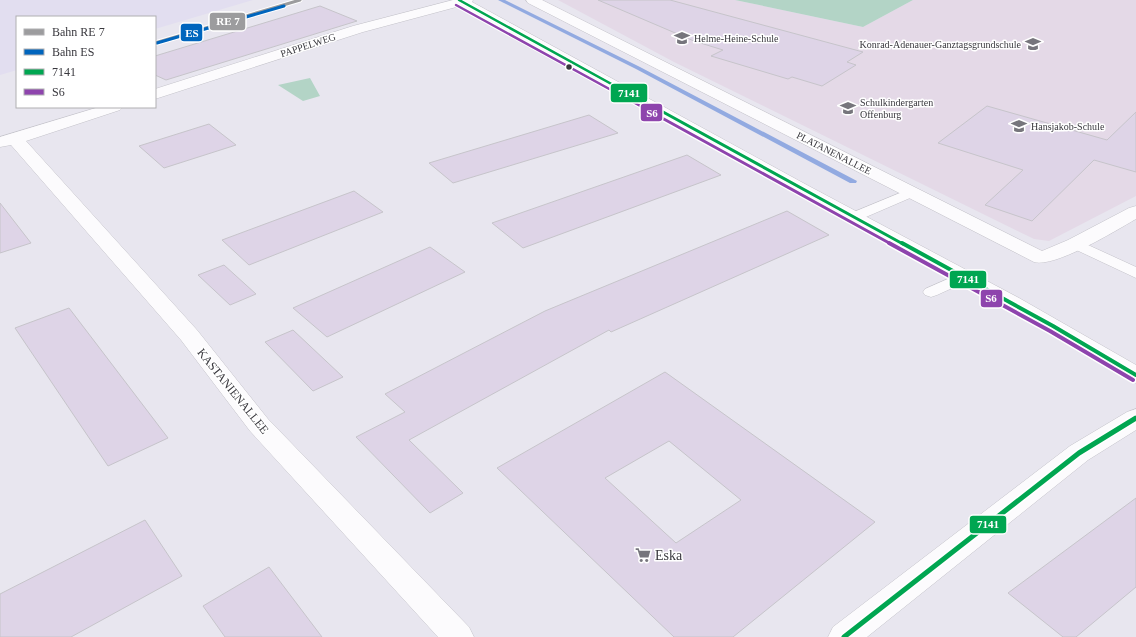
<svg xmlns="http://www.w3.org/2000/svg" width="1136" height="637" font-family="Georgia,serif">
	<style>
		.built { fill: #e2def0 }
		.education { fill: #e4d9e7 }
		.green { fill: #b3d4c6 }
		.lines { fill: none; stroke-linecap: round; stroke-linejoin: round }
		.stream { fill: #92aae1; fill-rule: evenodd }
		.building { fill: #ded4e7; stroke: #c6c4ca; fill-rule: evenodd }
		.service-casing { stroke: #c3c2c9; stroke-width: 1 }
		.minor-casing { stroke: #c3c2c9; stroke-width: 1 }
		.tertiary-casing { stroke: #c3c2c9; stroke-width: 1 }
		.service { fill: #fcfbfd; fill-rule: evenodd }
		.minor { fill: #fcfbfd; fill-rule: evenodd }
		.tertiary { fill: #fcfbfd; fill-rule: evenodd }
		.bus-1-far3-casing { stroke: #fff; stroke-width: 4.5 }
		.bus-1-far2-casing { stroke: #fff; stroke-width: 5.5 }
		.bus-1-far1-casing { stroke: #fff; stroke-width: 7 }
		.bus-1-casing { stroke: #fff; stroke-width: 8 }
		.bus-2-far2-casing { stroke: #fff; stroke-width: 4.5 }
		.bus-2-far1-casing { stroke: #fff; stroke-width: 5.5 }
		.bus-2-casing { stroke: #fff; stroke-width: 7 }
		.bus-1-far3 { stroke: #00a651; stroke-width: 2.5 }
		.bus-1-far2 { stroke: #00a651; stroke-width: 3 }
		.bus-1-far1 { stroke: #00a651; stroke-width: 4 }
		.bus-1 { stroke: #00a651; stroke-width: 5 }
		.bus-2-far2 { stroke: #8e44ad; stroke-width: 2.5 }
		.bus-2-far1 { stroke: #8e44ad; stroke-width: 3 }
		.bus-2 { stroke: #8e44ad; stroke-width: 4 }
		.rail-1-casing { stroke: #fff; stroke-width: 5 }
		.rail-2-casing { stroke: #fff; stroke-width: 5 }
		.rail-1 { stroke: #9c9c9e; stroke-width: 3 }
		.rail-2 { stroke: #0065bd; stroke-width: 3 }
		.bus-dot { fill: #39383e; stroke: #fff; stroke-width: 1.5 }
		.labels { text-anchor: middle; dominant-baseline: central; stroke-width: 3; stroke-linejoin: round; paint-order: stroke }
		.far-poi-label { font-size: 10px; fill: #39383e; stroke: #fff; text-anchor: start }
		.far-street-label { font-size: 10px; fill: #39383e; stroke: #fff }
		.street-label { font-size: 12px; fill: #39383e; stroke: #fff }
		.near-poi-label { font-size: 14px; fill: #39383e; stroke: #fff; text-anchor: start }
		.line-badge { stroke: #fff; stroke-width: 1.5 }
		.badge-label { font-size: 11px; text-anchor: middle; font-weight: bold; fill: #fff }
	</style>
	<rect width="100%" height="100%" fill="#e8e6ef"/>
	<path class="built" d="M0 0H253L155 29V17H17V70L0 75Z"/>
	<path class="education" d="M558 0H735L863 27 913 0H1136V196L1049 241 1034 239 674 62Z"/>
	<path class="green" d="M735 0H913L863 27Z
		M310 78 320 96 303 101 278 85Z"/>
	<g class="lines">
		<path class="stream" d="M498 0H505L640 67 857 181 856 183H850L636 69Z"/>
	</g>
	<path class="building" d="M598 0H670L863 52 847 62 856 65 822 86 792 77 788 79 711 56 723 50 694 41Z
		M320 6 357 21 166 80 155 75V56Z
		M987 106 1107 140 1136 112V172L1094 160 1032 221 985 205 1023 170 938 143Z
		M589 115 618 133 453 183 429 163Z
		M209 124 236 145 164 168 139 146Z
		M687 155 721 175 523 248 492 223Z
		M354 191 383 212 249 265 222 240Z
		M0 203 31 243 0 253Z
		M787 211 829 235 611 332 609 330 409 440 463 493 430 513 356 437 405 412 385 394 545 311Z
		M430 247 465 272 327 337 293 308Z
		M224 265 256 294 230 305 198 275Z
		M69 308 98 346 168 438 108 466 15 328Z
		M293 330 343 377 313 391 265 342Z
		M665 372 875 522 733 637H674L497 468ZM669 441 741 500 676 543 605 478Z
		M1136 498V587L1076 637H1063L1008 593Z
		M145 520 182 576 71 637H0V594Z
		M269 567 322 637H225L203 606Z"/>
	<g class="lines">
		<defs>
			<path id="service" d="M912 188 917 189 919 192 917 195 859 220 854 221 849 220 847 217 849 214Z
				M1075 239 1136 267V278L1070 247 1067 244 1070 241Z
				M966 271 972 273 974 276 972 279 937 295 931 297 925 295 923 292 925 289Z"/>
			<path id="minor" d="M453 0H473L472 2 805 184 1019 298 1136 365V383L1128 380C1019 313 905 254 792 192 681 130 572 66 460 6L363 32 155 99V89L353 26Z
				M526 0H542L1042 251 1068 240 1129 208 1136 206V219C1115 231 1055 268 1034 262L528 3Z
				M99 107H123L120 110 26 141 197 330 268 419 469 627 474 637H438L250 431 181 340 11 145 0 147V137Z"/>
			<path id="tertiary" d="M1136 409V430L1088 460 867 637H828L833 627 1070 446 1127 412Z"/>
		</defs>
		<use href="#service" class="service-casing"/>
		<use href="#minor" class="minor-casing"/>
		<use href="#tertiary" class="tertiary-casing"/>
		<use href="#service" class="service"/>
		<use href="#minor" class="minor"/>
		<use href="#tertiary" class="tertiary"/>
		<defs>
			<path id="bus-1-far3" d="M459 0 655 108"/>
			<path id="bus-1-far2" d="M654 107 903 244"/>
			<path id="bus-1-far1" d="M902 243 1053 326 1136 375"/>
			<path id="bus-1" d="M844 637 1079 453 1136 418"/>
			<path id="bus-2-far2" d="M456 5 644 108"/>
			<path id="bus-2-far1" d="M642 107 891 244"/>
			<path id="bus-2" d="M889 243 1050 331 1133 380"/>
		</defs>
		<use href="#bus-1-far3" class="bus-1-far3-casing"/>
		<use href="#bus-1-far2" class="bus-1-far2-casing"/>
		<use href="#bus-1-far1" class="bus-1-far1-casing"/>
		<use href="#bus-1" class="bus-1-casing"/>
		<use href="#bus-2-far2" class="bus-2-far2-casing"/>
		<use href="#bus-2-far1" class="bus-2-far1-casing"/>
		<use href="#bus-2" class="bus-2-casing"/>
		<use href="#bus-1-far3" class="bus-1-far3"/>
		<use href="#bus-1-far2" class="bus-1-far2"/>
		<use href="#bus-1-far1" class="bus-1-far1"/>
		<use href="#bus-1" class="bus-1"/>
		<use href="#bus-2-far2" class="bus-2-far2"/>
		<use href="#bus-2-far1" class="bus-2-far1"/>
		<use href="#bus-2" class="bus-2"/>
		<defs>
			<path id="rail-1" d="M155 43 300 0"/>
			<path id="rail-2" d="M157 43 284 6"/>
		</defs>
		<use href="#rail-1" class="rail-1-casing"/>
		<use href="#rail-2" class="rail-2-casing"/>
		<use href="#rail-1" class="rail-1"/>
		<use href="#rail-2" class="rail-2"/>
	</g>
	<defs>
		<symbol id="school-bare" viewBox="-9 -9 18 18"><path d="M0-5L7-2L0 1L-7-2ZM-4 1L0 2.5L4 1V4Q0 6-4 4Z" fill="#76757c" stroke="#fff" stroke-width="2.5" paint-order="stroke"/></symbol>
		<symbol id="supermarket-bare" viewBox="-9 -9 18 18"><path d="M-6-5.5h2.5l.6 2H6L4.5 2H-2.5L-4.4-4H-6ZM-1.5 3.2a1.3 1.3 0 1 0 .1 0ZM3 3.2a1.3 1.3 0 1 0 .1 0Z" fill="#76757c" stroke="#fff" stroke-width="2.5" paint-order="stroke"/></symbol>
	</defs>
	<g fill-rule="evenodd">
		<use href="#school-bare" x="671" y="27" width="22" height="22"/>
		<use href="#school-bare" x="1022" y="33" width="22" height="22"/>
		<use href="#school-bare" x="837" y="97" width="22" height="22"/>
		<use href="#school-bare" x="1008" y="115" width="22" height="22"/>
		<use href="#supermarket-bare" x="632" y="544" width="22" height="22"/>
	</g>
	<circle class="bus-dot" cx="569" cy="67" r="3.5"/>
	<g class="labels">
		<g class="far-poi-label">
			<text x="694" y="38">Helme-Heine-Schule</text>
			<text x="1021" y="44" text-anchor="end">Konrad-Adenauer-Ganztagsgrundschule</text>
			<text x="860" y="102">Schulkindergarten<tspan x="860" dy="12">Offenburg</tspan></text>
			<text x="1031" y="126">Hansjakob-Schule</text>
		</g>
		<g class="far-street-label">
			<text transform="translate(308 45) rotate(-18)">PAPPELWEG</text>
			<text transform="translate(834 153) rotate(27)">PLATANENALLEE</text>
		</g>
		<g class="street-label">
			<text transform="translate(233 391) rotate(51)">KASTANIENALLEE</text>
		</g>
		<g class="near-poi-label">
			<text x="655" y="555">Eska</text>
		</g>
	</g>
	<g class="line-badge">
		<rect x="209" y="12" width="37" height="19" rx="4" fill="#9c9c9e"/>
		<rect x="180" y="23" width="23" height="19" rx="4" fill="#0065bd"/>
		<rect x="610" y="83" width="38" height="20" rx="4" fill="#00a651"/>
		<rect x="640" y="103" width="23" height="19" rx="4" fill="#8e44ad"/>
		<rect x="949" y="270" width="38" height="19" rx="4" fill="#00a651"/>
		<rect x="980" y="289" width="23" height="19" rx="4" fill="#8e44ad"/>
		<rect x="969" y="515" width="38" height="19" rx="4" fill="#00a651"/>
	</g>
	<g class="badge-label">
		<text x="228" y="25">RE 7</text>
		<text x="192" y="37">ES</text>
		<text x="629" y="97">7141</text>
		<text x="652" y="117">S6</text>
		<text x="968" y="283">7141</text>
		<text x="991" y="302">S6</text>
		<text x="988" y="528">7141</text>
	</g>
	<rect x="16" y="16" width="140" height="92" fill="#ffffff" stroke="#b0afb2"/>
	<rect x="24" y="29" width="20" height="6" fill="#9c9c9e" stroke="#b0afb2"/>
	<text x="52" y="36" font-size="12" fill="#39383e">Bahn RE 7</text>
	<rect x="24" y="49" width="20" height="6" fill="#0065bd" stroke="#b0afb2"/>
	<text x="52" y="56" font-size="12" fill="#39383e">Bahn ES</text>
	<rect x="24" y="69" width="20" height="6" fill="#00a651" stroke="#b0afb2"/>
	<text x="52" y="76" font-size="12" fill="#39383e">7141</text>
	<rect x="24" y="89" width="20" height="6" fill="#8e44ad" stroke="#b0afb2"/>
	<text x="52" y="96" font-size="12" fill="#39383e">S6</text>
</svg>
